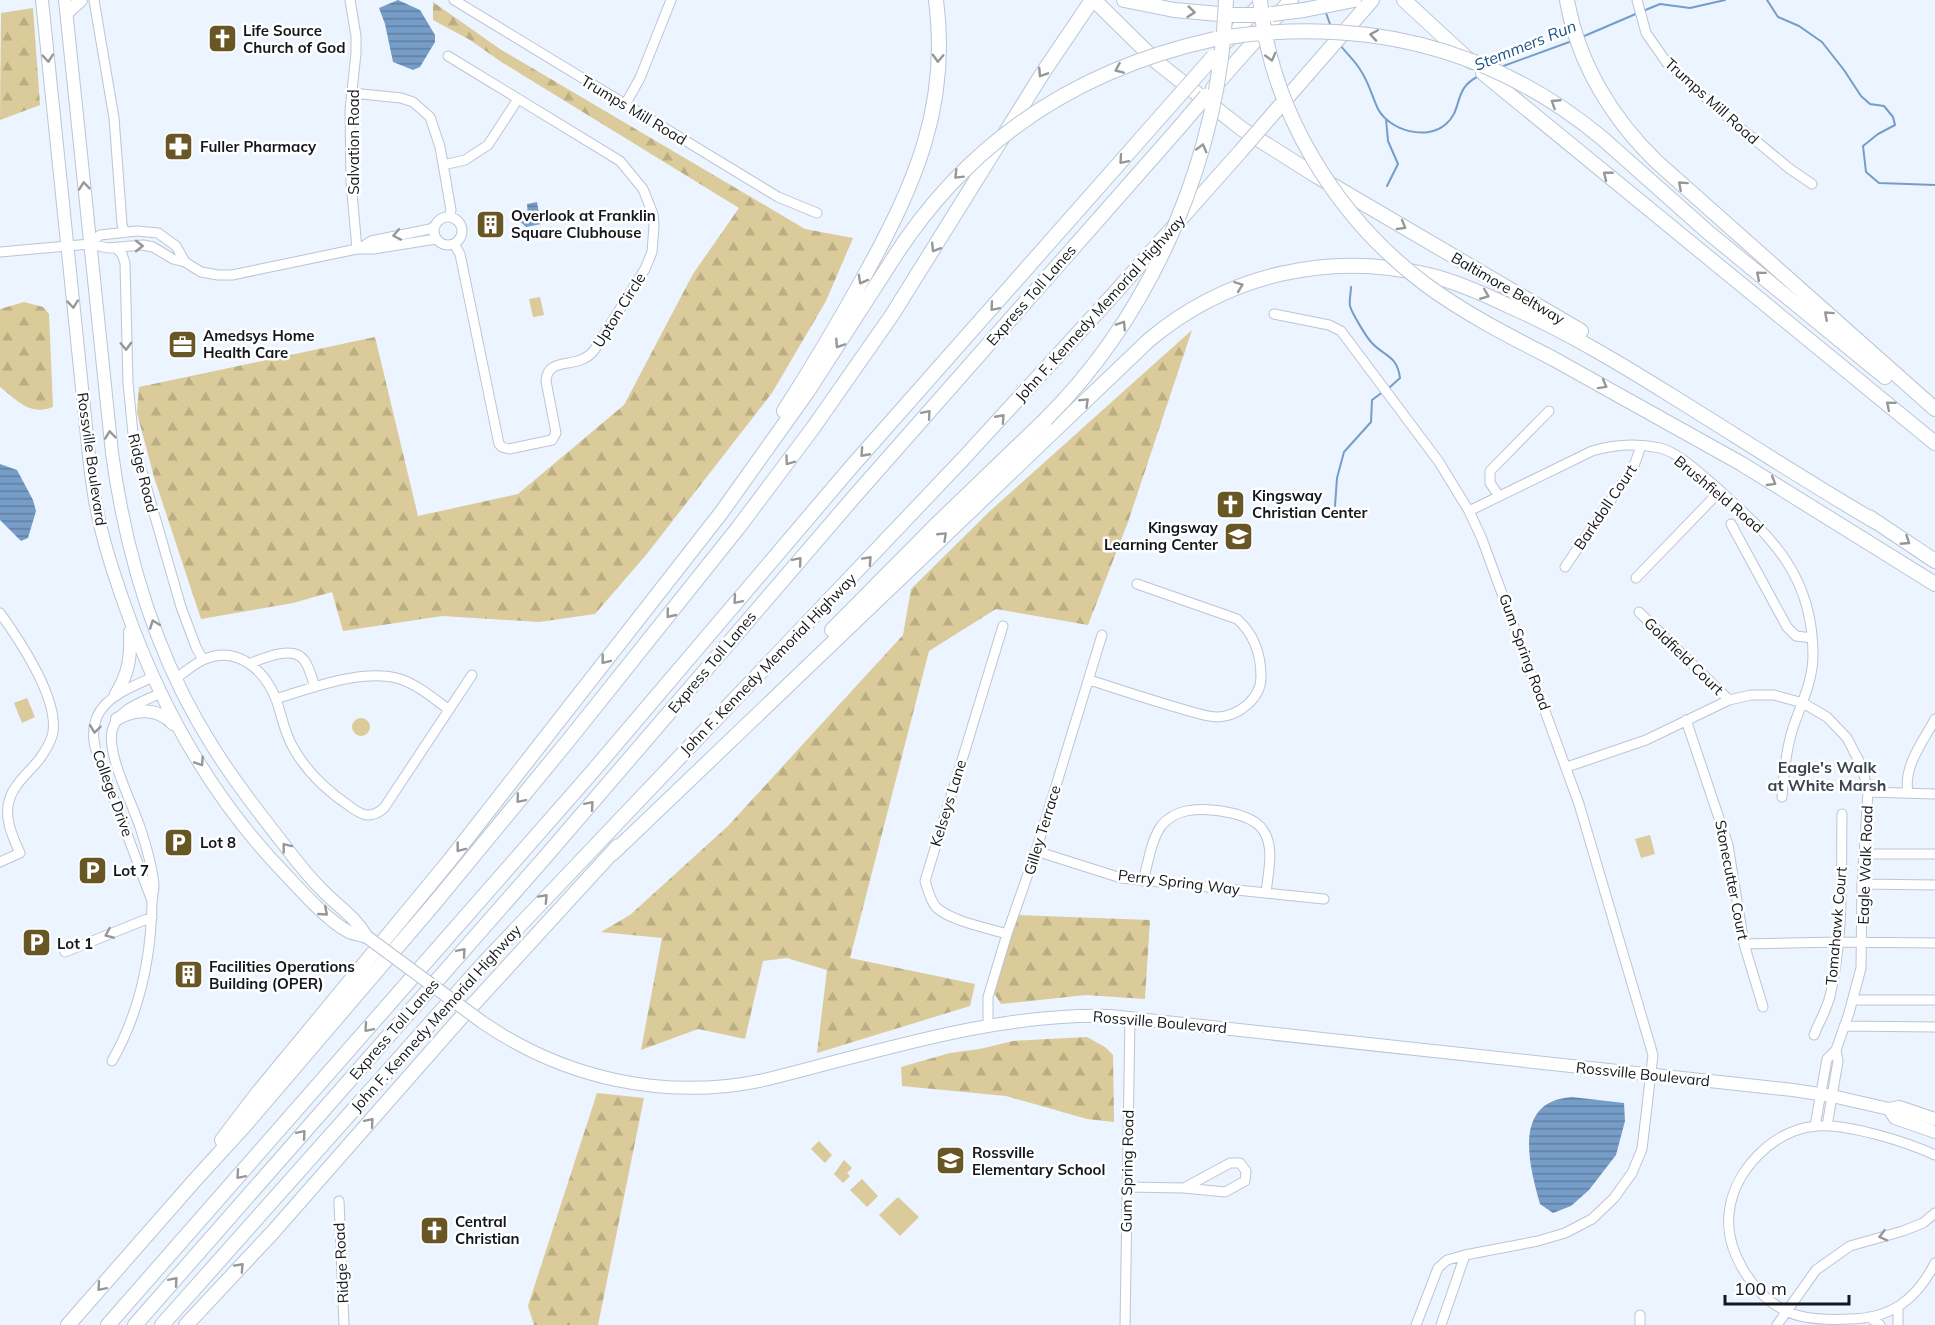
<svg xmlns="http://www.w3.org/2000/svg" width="1935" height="1325" font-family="Mulish,sans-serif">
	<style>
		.forest { fill: url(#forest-firs) }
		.green { fill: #dbca9a }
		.water { fill: url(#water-rules) }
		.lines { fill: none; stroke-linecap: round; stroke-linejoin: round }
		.stream { stroke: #769dc7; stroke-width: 2 }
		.minor-casing { stroke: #bbc6d3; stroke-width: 11 }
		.major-casing { stroke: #bbc6d3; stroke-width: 14 }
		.highway-casing { stroke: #bbc6d3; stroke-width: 16 }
		.minor { stroke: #fff; stroke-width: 9 }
		.major { stroke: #fff; stroke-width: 12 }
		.highway { stroke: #fff; stroke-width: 14 }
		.major-bridge-casing { stroke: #bbc6d3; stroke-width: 14; stroke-linecap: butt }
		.highway-bridge-casing { stroke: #bbc6d3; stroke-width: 16; stroke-linecap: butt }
		.major-bridge { stroke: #fff; stroke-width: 12 }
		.highway-bridge { stroke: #fff; stroke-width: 14 }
		.oneway { stroke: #959799 }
		.labels { text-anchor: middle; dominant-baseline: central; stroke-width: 5; stroke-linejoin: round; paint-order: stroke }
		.poi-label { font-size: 15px; font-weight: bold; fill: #14181d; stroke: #fff; text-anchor: start }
		.street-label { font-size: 15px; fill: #14181d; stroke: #fff }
		.water-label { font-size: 16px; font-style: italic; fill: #195187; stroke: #fff }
		.neighbourhood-label { font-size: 16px; font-weight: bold; fill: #3b444f; stroke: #fff }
	</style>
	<defs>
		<pattern id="forest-firs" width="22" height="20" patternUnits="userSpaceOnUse" patternTransform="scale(1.5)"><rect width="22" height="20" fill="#dbca9a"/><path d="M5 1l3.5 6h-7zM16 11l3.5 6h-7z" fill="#bbad84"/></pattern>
		<pattern id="water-rules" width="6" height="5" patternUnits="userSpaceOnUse" patternTransform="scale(1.5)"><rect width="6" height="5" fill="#769dc7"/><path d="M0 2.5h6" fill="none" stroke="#607fa1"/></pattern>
	</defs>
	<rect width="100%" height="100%" fill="#ebf4ff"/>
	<path class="forest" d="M433 2 500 49 805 229 853 238 826 301 772 393 646 555 595 614 539 622 442 616 343 631 332 592 293 603 201 619 154 477 137 413 139 387 375 337 418 516 518 494 624 405 693 274 739 208 500 61 470 40 433 20Z
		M33 8 40 105 0 120 1 13Z
		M24 302 43 307 49 314 53 407C30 416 18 401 0 387V309Z
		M1192 330 1128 522 1088 625 996 609 929 651 850 958 975 984 970 1006 817 1053 827 970 787 958 763 961 745 1039 698 1029 641 1050 662 938 601 932 630 915 728 826 903 635 911 589 990 511Z
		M1016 915 1150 920 1145 999 1086 995 1001 1004 990 987Z
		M1087 1037 1105 1047 1113 1055 1114 1122 1087 1119 1006 1096 902 1086 901 1067 950 1053 980 1049 1013 1041Z
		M597 1093 644 1098 598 1325H534L528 1306Z"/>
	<path class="green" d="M540 297 544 315 533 317 529 299Z
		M27 698 35 717 22 723 14 703Z
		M352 727a9 9 0 1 1 18 0a9 9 0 1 1-18 0Z
		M1650 835 1655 854 1641 858 1635 839Z
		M819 1141 832 1155 825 1163 811 1149Z
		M844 1160 852 1168 847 1173 850 1176 843 1183 834 1174Z
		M862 1179 878 1196 867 1207 850 1190Z
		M898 1197 919 1217 900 1236 879 1215Z"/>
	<path class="water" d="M398 0 420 10 435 35V42L420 67 413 70 393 62 385 24 379 8Z
		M537 202 541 224 526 227 516 218 520 212 528 217 527 204Z
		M0 464 17 470 33 500 36 511 28 538 21 541 0 520Z
		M1572 1097 1624 1103 1625 1121 1616 1155 1589 1190 1571 1206 1553 1213 1540 1204C1529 1165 1512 1101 1572 1097Z"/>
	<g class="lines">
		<path class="stream" d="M1767 0 1778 17 1799 26 1822 42 1844 70 1861 96 1870 104 1884 106 1893 117 1895 125 1878 134 1863 146 1866 172 1879 183 1935 185
			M1325 10 1331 27
			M1643 11 1660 4 1690 8 1725 0
			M1582 37 1638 13
			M1341 46C1347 54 1356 62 1361 71 1369 83 1372 96 1378 109 1390 131 1427 141 1446 124 1464 108 1452 89 1479 76
			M1498 68 1572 41
			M1386 119 1388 141 1398 164 1387 186
			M1351 287C1351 292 1349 300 1350 306 1352 313 1366 337 1372 343 1385 357 1397 355 1400 378L1389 388
			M1335 506 1337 478 1344 452 1371 422 1372 400 1384 391"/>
		<defs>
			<path id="minor" d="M94 0 114 118 122 224 124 232
				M350 0 356 36V53L350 110 351 182 357 249
				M454 0 778 197 817 213
				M1637 0 1646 33 1667 63 1726 116 1790 169 1812 184
				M448 56 620 161 643 189 653 214 654 226 652 252 645 269 595 349C579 372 548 354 546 381L556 433 552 440 509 449 502 447 499 444 460 254 454 244
				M352 93 401 98 413 102 430 117 440 147 451 210 449 217
				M626 103 640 78 671 0
				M443 165 465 160 488 145 518 99
				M434 231a14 14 0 1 1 28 0a14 14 0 1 1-28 0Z
				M90 244 100 235 137 231 158 233 176 246 185 262
				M116 248 122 254 125 263 128 383 134 444 181 607 196 647 203 660
				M361 248 371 241 430 229 435 226
				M0 252 90 244 108 248 143 245 153 247 173 259 185 262 201 272 218 275H232L357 249H373L436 239
				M1274 314 1329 325 1341 331 1439 462 1469 511 1482 539 1579 804 1653 1055 1642 1149 1632 1173 1614 1198 1592 1219 1565 1233 1538 1241 1465 1255
				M1499 496 1490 483V471L1549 411
				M1469 511 1592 451C1615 444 1637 443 1660 448 1678 452 1702 475 1716 487 1771 537 1813 574 1813 655 1813 680 1802 702 1794 725 1786 748 1784 773 1782 797
				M1731 524 1787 627 1796 636 1812 638
				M1565 567 1634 466 1641 446
				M1636 578 1720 491
				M1639 612 1729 700
				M0 613C20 641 58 697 53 732 52 741 46 749 41 757 34 767 24 775 17 785 0 807 9 830 20 853L0 862
				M1003 626 925 881C928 890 930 900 936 907 950 921 988 928 1007 934
				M251 663C264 658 293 645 304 660 310 668 312 679 315 687
				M176 678C185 672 194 664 203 660 237 644 266 671 277 702 282 717 285 735 294 749 307 772 326 790 348 805 361 815 370 820 384 808L472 675
				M1090 680C1120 690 1151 700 1182 709 1193 712 1206 717 1218 717 1238 716 1261 699 1261 677 1261 655 1254 634 1237 619L1137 584
				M276 699C311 688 364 668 400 679 418 685 433 698 448 709
				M1686 720 1728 845 1744 944 1763 1007
				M1567 767 1646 740 1729 700 1751 695H1774L1803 703 1827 717 1847 738 1862 767 1868 792 1862 884 1861 968 1849 1013 1836 1050 1827 1059 1815 1126
				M1868 792 1935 794
				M1908 793C1903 766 1923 742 1935 719
				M1036 851 1121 878 1324 899
				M1863 854H1935
				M1143 881C1148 864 1151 839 1162 825 1168 818 1177 813 1186 811 1206 807 1251 812 1263 830 1275 847 1268 873 1266 893
				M1862 884 1935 885
				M152 901 97 754C82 706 118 693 153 677
				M1744 944 1838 942 1935 943
				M65 952 152 917
				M1853 1000H1935
				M988 1025V997L1007 934 1036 851 1102 635
				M1844 1026 1935 1027
				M1814 1035C1819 1022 1827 1009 1830 996 1844 938 1841 874 1842 814
				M112 1061C140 1012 151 959 152 903 152 897 154 891 154 885 152 866 146 845 140 827 132 803 107 755 112 731 117 709 142 702 161 693
				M1827 1126 1838 1061 1836 1050
				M1935 1155C1907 1142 1847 1123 1816 1126 1773 1130 1733 1171 1729 1214 1725 1251 1753 1295 1786 1311 1804 1320 1830 1320 1849 1319 1891 1319 1917 1299 1935 1263
				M1127 1187 1184 1188 1225 1192 1245 1181 1246 1171 1240 1163H1230L1184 1188
				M339 1201 344 1325
				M1898 1307V1325
				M1869 1317 1880 1325
				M1125 1325 1130 1017
				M1416 1325 1438 1268 1447 1260 1465 1255 1441 1325
				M1640 1325V1315
				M1777 1325 1816 1270 1850 1246 1903 1231 1923 1223 1935 1213"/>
			<path id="major" d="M42 0 89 456C91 474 93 492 97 510 103 543 114 575 125 606 160 706 214 801 288 877 303 893 329 922 349 932 354 934 361 935 367 937
				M65 0 112 453C126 556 157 659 213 747 235 782 260 814 285 846 297 862 309 877 323 891 339 907 355 917 367 937
				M67 13 81 0
				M116 694C129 673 131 656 130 632
				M117 719C135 708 159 708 173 724
				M482 1022C565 1079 665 1101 764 1080 878 1052 992 1013 1110 1016L1793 1090 1832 1096 1889 1109 1899 1107 1935 1119
				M1889 1109 1895 1118 1935 1132"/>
			<path id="highway" d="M1094 0 1158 63 1242 129 1315 175 1581 331
				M1124 0 1174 10 1231 15
				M1404 0 1471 62
				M1567 0C1578 63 1612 119 1658 163L1935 409
				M1227 41 1257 8
				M1483 73 1935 443
				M1213 88 1291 0
				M1279 107 1372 0
				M1602 138 1709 233 1885 377
				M1552 358 1742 464 1935 584
				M784 411C813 366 840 320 866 273 915 184 950 105 936 0
				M1869 517 1935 561
				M832 630 940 521 1046 419
				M613 853 1149 340C1228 274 1329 251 1429 275 1457 282 1484 294 1509 306 1566 331 1619 363 1672 396 1740 438 1807 482 1876 522
				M222 1140 257 1094 450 860 721 513 808 391 893 259
				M68 1325 195 1180 246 1124 433 905 568 741 738 528 813 428 892 315 1044 71 1092 0
				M108 1325 593 771 853 465 1161 116
				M135 1325 547 855 854 497 1177 130
				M162 1325 484 963 963 459 1113 295 1240 152
				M186 1325 273 1232 458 1021 618 846"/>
		</defs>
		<use href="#minor" class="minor-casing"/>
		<use href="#major" class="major-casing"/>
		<use href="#highway" class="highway-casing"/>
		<use href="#minor" class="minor"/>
		<use href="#major" class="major"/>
		<use href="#highway" class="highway"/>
		<defs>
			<path id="major-bridge" d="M367 937 482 1022"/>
			<path id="highway-bridge" d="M1260 0C1271 112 1336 217 1425 284 1464 313 1509 336 1552 358
				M1272 14 1304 10 1354 0
				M1231 15H1254
				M1228 37C1367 17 1493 48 1602 138
				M1161 116 1213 57
				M1177 130 1206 96
				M1240 152 1279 107
				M893 259C968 141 1078 69 1215 39
				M1046 419C1155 310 1220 154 1226 0"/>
		</defs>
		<use href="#major-bridge" class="major-bridge-casing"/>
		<use href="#highway-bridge" class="highway-bridge-casing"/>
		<use href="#major-bridge" class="major-bridge"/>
		<use href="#highway-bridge" class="highway-bridge"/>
	</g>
	<defs><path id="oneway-chevron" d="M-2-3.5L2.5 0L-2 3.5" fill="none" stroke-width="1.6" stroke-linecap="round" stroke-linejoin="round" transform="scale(1.5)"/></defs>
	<g class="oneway">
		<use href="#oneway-chevron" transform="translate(1191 12) rotate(6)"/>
		<use href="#oneway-chevron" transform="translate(1374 35) rotate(-171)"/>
		<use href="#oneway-chevron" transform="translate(1271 57) rotate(75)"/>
		<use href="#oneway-chevron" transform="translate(48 58) rotate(85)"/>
		<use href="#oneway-chevron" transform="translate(938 58) rotate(92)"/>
		<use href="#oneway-chevron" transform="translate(1119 69) rotate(157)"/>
		<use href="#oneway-chevron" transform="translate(1042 73) rotate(123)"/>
		<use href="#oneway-chevron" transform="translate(1555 103) rotate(-147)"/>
		<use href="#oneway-chevron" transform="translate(1202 148) rotate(-75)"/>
		<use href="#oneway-chevron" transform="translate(1123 160) rotate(131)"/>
		<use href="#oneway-chevron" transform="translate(958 175) rotate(135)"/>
		<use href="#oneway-chevron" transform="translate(1607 175) rotate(-141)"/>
		<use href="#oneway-chevron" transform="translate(1682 185) rotate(-138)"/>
		<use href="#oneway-chevron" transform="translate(84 186) rotate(-96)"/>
		<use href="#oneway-chevron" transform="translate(1402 226) rotate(30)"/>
		<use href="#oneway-chevron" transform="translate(397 235) rotate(169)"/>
		<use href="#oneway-chevron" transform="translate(139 246)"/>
		<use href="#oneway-chevron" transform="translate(935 248) rotate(122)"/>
		<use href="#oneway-chevron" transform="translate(1760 275) rotate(-140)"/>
		<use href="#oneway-chevron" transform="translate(862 280) rotate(119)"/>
		<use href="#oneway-chevron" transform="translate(1239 286) rotate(-21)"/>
		<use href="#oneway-chevron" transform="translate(1485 295) rotate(22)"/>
		<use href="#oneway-chevron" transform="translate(73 304) rotate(84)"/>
		<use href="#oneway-chevron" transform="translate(994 307) rotate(131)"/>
		<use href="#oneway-chevron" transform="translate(1828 315) rotate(-138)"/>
		<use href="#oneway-chevron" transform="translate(1122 325) rotate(-57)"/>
		<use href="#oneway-chevron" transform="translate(839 344) rotate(123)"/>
		<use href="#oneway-chevron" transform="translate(126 346) rotate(88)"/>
		<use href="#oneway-chevron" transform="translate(1603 385) rotate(29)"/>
		<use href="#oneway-chevron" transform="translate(1085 402) rotate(-44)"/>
		<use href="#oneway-chevron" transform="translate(1890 405) rotate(-140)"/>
		<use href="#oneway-chevron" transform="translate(927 414) rotate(-49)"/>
		<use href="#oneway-chevron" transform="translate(1001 418) rotate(-48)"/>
		<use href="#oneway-chevron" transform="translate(110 435) rotate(-96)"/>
		<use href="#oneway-chevron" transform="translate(864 453) rotate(132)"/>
		<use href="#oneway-chevron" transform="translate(789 461) rotate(126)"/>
		<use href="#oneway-chevron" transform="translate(1772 482) rotate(31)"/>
		<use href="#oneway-chevron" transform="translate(943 536) rotate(-44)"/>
		<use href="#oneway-chevron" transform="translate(1906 541) rotate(33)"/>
		<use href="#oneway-chevron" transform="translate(868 560) rotate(-47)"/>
		<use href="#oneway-chevron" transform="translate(798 561) rotate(-50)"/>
		<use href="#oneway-chevron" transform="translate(737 600) rotate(131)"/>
		<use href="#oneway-chevron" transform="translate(670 614) rotate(129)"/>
		<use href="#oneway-chevron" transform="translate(154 624) rotate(-110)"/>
		<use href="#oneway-chevron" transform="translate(605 660) rotate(128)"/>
		<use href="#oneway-chevron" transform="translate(95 729) rotate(98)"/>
		<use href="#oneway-chevron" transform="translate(200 762) rotate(56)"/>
		<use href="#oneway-chevron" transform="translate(520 799) rotate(130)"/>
		<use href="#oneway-chevron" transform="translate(590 805) rotate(-49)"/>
		<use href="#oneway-chevron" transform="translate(286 847) rotate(-128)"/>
		<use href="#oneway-chevron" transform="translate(460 848) rotate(128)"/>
		<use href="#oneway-chevron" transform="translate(544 898) rotate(-47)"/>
		<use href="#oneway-chevron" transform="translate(324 912) rotate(41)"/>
		<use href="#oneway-chevron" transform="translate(109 934) rotate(157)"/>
		<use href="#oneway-chevron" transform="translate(462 952) rotate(-49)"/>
		<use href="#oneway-chevron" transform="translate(368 1028) rotate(131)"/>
		<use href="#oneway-chevron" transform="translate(370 1122) rotate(-49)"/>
		<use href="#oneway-chevron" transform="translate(302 1134) rotate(-49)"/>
		<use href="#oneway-chevron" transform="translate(240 1175) rotate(131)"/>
		<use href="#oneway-chevron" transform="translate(1883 1236) rotate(165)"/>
		<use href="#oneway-chevron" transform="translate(240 1267) rotate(-47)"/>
		<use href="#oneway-chevron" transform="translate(174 1281) rotate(-49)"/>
		<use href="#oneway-chevron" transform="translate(101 1287) rotate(131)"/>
	</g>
	<defs>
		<symbol id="church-square" viewBox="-11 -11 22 22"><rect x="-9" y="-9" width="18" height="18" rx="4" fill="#685725" stroke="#fff"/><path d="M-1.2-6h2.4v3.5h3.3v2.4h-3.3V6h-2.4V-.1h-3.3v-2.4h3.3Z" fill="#fff"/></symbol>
		<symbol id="pharmacy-square" viewBox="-11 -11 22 22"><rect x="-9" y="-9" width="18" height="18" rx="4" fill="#685725" stroke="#fff"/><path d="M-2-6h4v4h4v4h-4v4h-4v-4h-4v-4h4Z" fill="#fff"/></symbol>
		<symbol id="building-square" viewBox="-11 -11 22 22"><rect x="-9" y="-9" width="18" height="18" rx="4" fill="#685725" stroke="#fff"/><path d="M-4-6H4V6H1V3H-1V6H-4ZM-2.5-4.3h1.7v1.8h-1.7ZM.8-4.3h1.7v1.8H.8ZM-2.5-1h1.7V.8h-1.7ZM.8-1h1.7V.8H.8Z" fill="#fff"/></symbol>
		<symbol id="office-square" viewBox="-11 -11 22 22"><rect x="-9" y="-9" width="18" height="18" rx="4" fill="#685725" stroke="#fff"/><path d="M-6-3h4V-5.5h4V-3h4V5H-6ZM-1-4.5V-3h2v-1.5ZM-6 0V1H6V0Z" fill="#fff"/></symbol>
		<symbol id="school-square" viewBox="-11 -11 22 22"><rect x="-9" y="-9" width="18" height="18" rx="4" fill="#685725" stroke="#fff"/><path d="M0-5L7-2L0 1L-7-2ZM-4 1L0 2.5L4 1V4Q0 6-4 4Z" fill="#fff"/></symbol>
		<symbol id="parking-square" viewBox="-11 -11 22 22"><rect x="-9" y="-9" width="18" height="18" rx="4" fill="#685725" stroke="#fff"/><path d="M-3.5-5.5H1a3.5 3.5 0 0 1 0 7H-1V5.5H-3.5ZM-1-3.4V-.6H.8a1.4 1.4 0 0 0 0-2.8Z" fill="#fff"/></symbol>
	</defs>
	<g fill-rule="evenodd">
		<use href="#church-square" x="206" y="22" width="33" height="33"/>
		<use href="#pharmacy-square" x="162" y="130" width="33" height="33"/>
		<use href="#building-square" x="474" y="208" width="33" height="33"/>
		<use href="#office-square" x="166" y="328" width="33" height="33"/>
		<use href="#church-square" x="1214" y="488" width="33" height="33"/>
		<use href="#school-square" x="1222" y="520" width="33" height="33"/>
		<use href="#parking-square" x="162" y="826" width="33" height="33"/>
		<use href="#parking-square" x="76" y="854" width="33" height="33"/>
		<use href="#parking-square" x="20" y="926" width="33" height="33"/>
		<use href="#building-square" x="172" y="958" width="33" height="33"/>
		<use href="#school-square" x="934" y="1144" width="33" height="33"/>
		<use href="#church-square" x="418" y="1214" width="33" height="33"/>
	</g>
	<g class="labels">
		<g class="poi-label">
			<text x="243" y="30">Life Source<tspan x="243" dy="17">Church of God</tspan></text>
			<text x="200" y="146">Fuller Pharmacy</text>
			<text x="511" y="215">Overlook at Franklin<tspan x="511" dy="17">Square Clubhouse</tspan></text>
			<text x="203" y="335">Amedsys Home<tspan x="203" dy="17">Health Care</tspan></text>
			<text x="1252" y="495">Kingsway<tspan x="1252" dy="17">Christian Center</tspan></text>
			<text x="1218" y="527" text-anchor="end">Kingsway<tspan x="1218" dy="17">Learning Center</tspan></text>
			<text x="200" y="842">Lot 8</text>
			<text x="113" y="870">Lot 7</text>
			<text x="57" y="943">Lot 1</text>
			<text x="209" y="966">Facilities Operations<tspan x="209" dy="17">Building (OPER)</tspan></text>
			<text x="972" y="1152">Rossville<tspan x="972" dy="17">Elementary School</tspan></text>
			<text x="455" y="1221">Central<tspan x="455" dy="17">Christian</tspan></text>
		</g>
		<g class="street-label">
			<text transform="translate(1712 101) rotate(42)">Trumps Mill Road</text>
			<text transform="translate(634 110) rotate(31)">Trumps Mill Road</text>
			<text transform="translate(353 142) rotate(-90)">Salvation Road</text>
			<text transform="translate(1508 288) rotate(30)">Baltimore Beltway</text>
			<text transform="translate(1031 295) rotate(-49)">Express Toll Lanes</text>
			<text transform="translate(1100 308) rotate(-48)">John F. Kennedy Memorial Highway</text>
			<text transform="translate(619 310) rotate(-58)">Upton Circle</text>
			<text transform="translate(92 459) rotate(82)">Rossville Boulevard</text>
			<text transform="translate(143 473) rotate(76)">Ridge Road</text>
			<text transform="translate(1719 494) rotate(40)">Brushfield Road</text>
			<text transform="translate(1605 507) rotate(-56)">Barkdoll Court</text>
			<text transform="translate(1525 652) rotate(70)">Gum Spring Road</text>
			<text transform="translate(1684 656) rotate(44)">Goldfield Court</text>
			<text transform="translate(712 662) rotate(-50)">Express Toll Lanes</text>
			<text transform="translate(768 664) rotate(-46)">John F. Kennedy Memorial Highway</text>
			<text transform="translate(113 793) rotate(70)">College Drive</text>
			<text transform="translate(948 803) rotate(-73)">Kelseys Lane</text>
			<text transform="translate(1042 830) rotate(-73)">Gilley Terrace</text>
			<text transform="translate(1865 865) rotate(-88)">Eagle Walk Road</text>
			<text transform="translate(1732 880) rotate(79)">Stonecutter Court</text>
			<text transform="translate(1179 882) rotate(7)">Perry Spring Way</text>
			<text transform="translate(1836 926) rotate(-85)">Tomahawk Court</text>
			<text transform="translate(436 1018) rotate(-48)">John F. Kennedy Memorial Highway</text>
			<text transform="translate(1160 1022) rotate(5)">Rossville Boulevard</text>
			<text transform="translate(394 1029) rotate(-49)">Express Toll Lanes</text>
			<text transform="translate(1643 1074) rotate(6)">Rossville Boulevard</text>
			<text transform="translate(1127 1171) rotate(-89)">Gum Spring Road</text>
			<text transform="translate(341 1263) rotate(-93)">Ridge Road</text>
		</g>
		<g class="water-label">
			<text transform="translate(1525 45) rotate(-22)">Stemmers Run</text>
		</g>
		<g class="neighbourhood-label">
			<text x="1827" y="767">Eagle's Walk<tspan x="1827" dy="18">at White Marsh</tspan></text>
		</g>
	</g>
	<path d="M1725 1295v9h124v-9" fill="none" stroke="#14181d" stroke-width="3"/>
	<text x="1734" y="1295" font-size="18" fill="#14181d" stroke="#ffffff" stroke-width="4.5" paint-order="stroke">100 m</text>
</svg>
